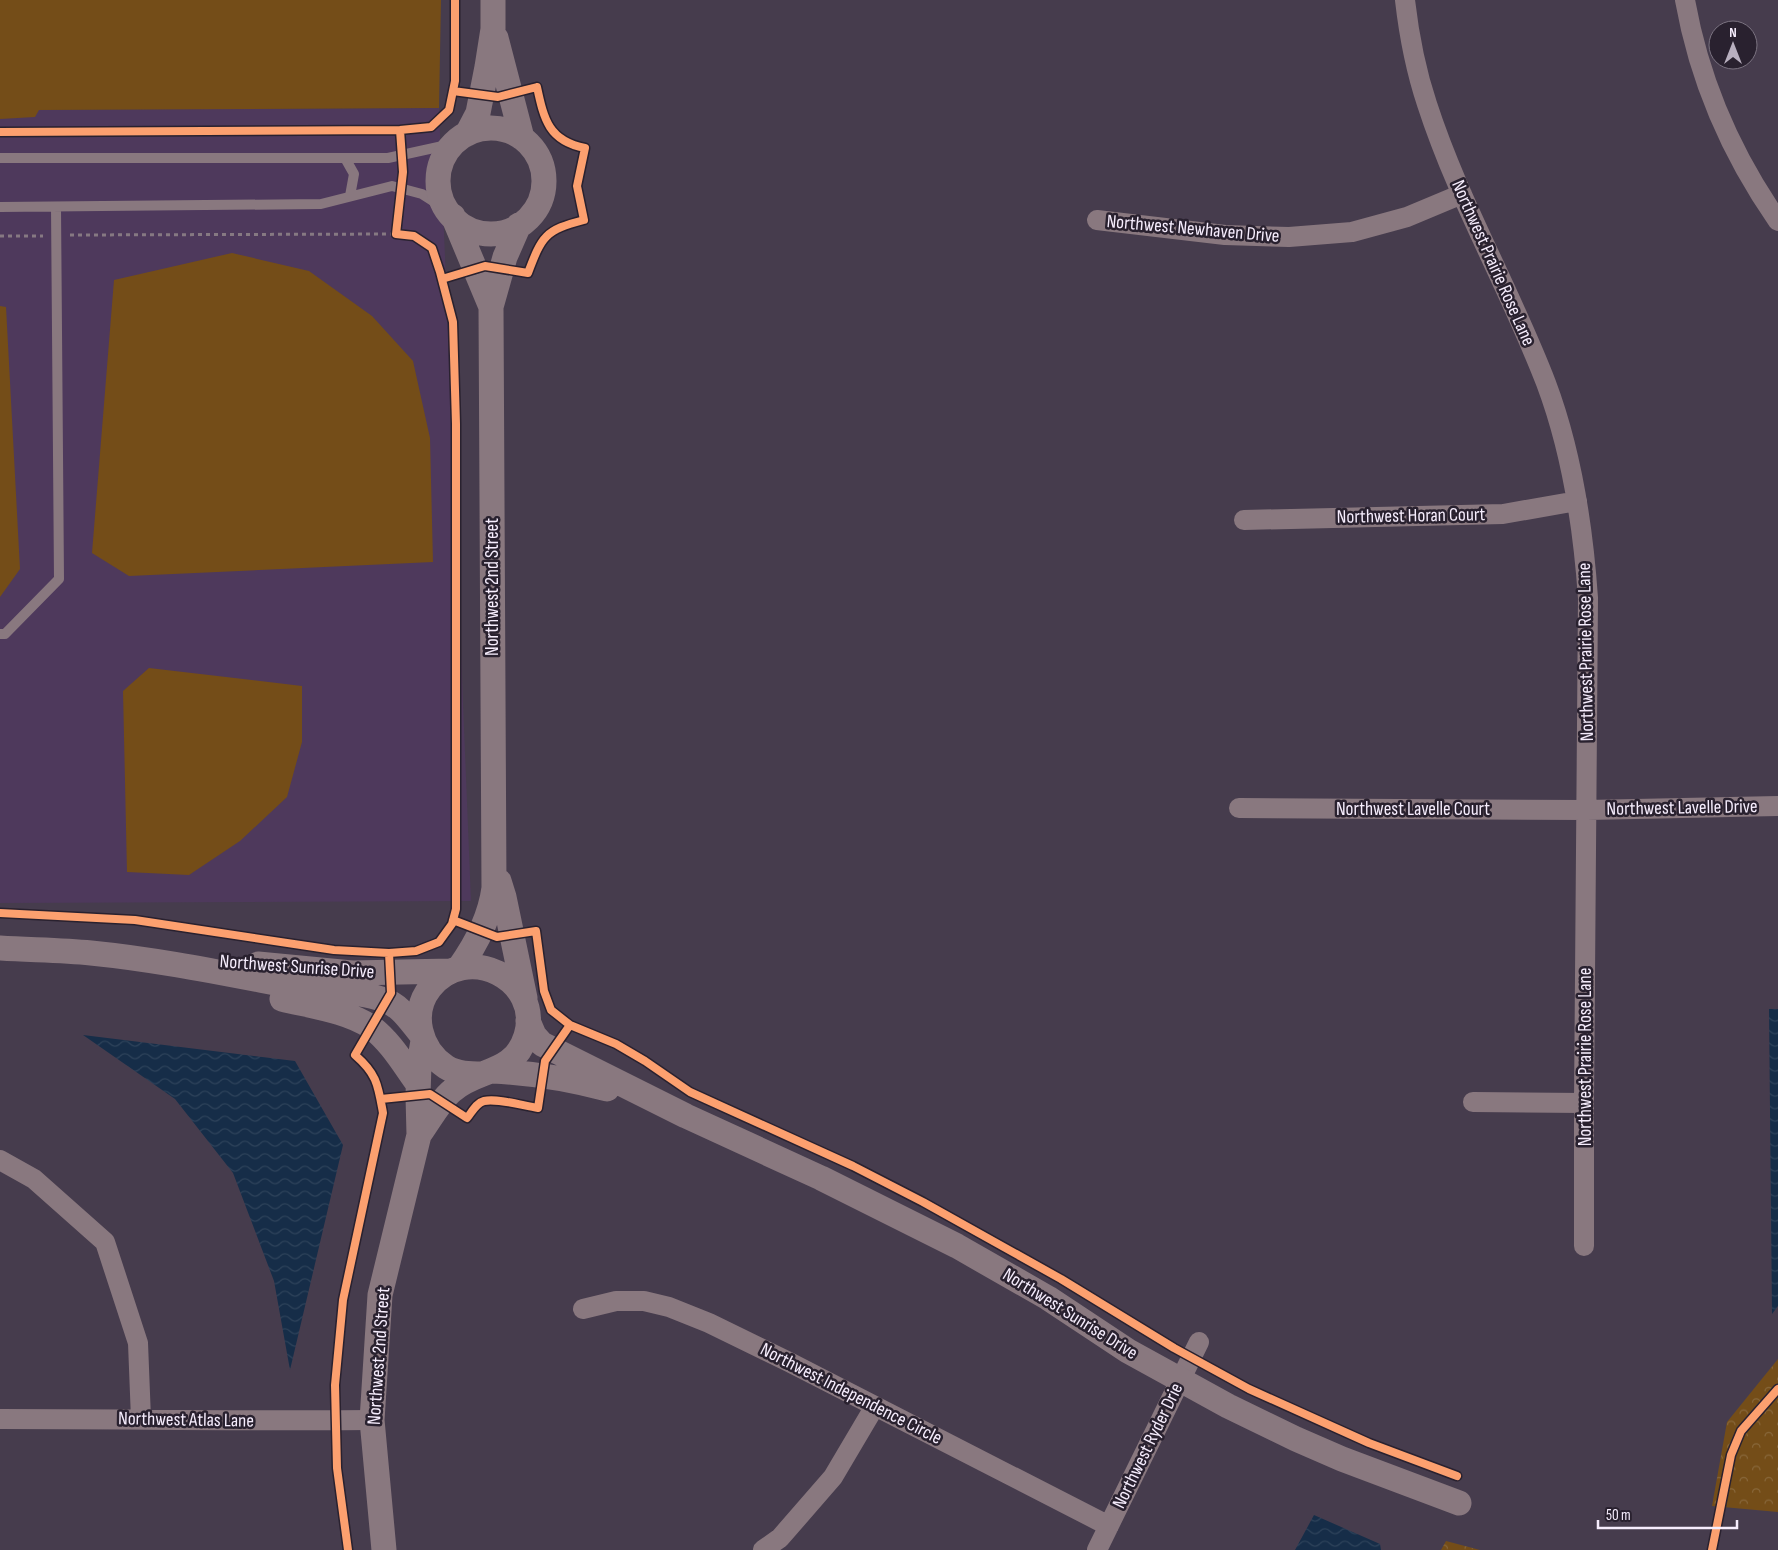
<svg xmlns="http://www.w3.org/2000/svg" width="1778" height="1550" font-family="'Sofia Sans Condensed',sans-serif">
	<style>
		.built { fill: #4e395c }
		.forest { fill: url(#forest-crowns) }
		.pitch { fill: #744d18 }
		.water { fill: url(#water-waves) }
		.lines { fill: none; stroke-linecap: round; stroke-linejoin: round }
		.path { stroke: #867982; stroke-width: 3; stroke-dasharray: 4 4; stroke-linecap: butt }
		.service { stroke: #89787f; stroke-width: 10 }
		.minor { stroke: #89787f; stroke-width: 20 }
		.tertiary { stroke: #89787f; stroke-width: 25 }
		.cycleway-casing { stroke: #29212f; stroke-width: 11 }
		.cycleway { stroke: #fca06f; stroke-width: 8 }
		.labels { text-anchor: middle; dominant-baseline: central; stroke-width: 5; stroke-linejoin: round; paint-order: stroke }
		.street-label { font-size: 19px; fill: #f6edfd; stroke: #29212f }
	</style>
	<defs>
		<pattern id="forest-crowns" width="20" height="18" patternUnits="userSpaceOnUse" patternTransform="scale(1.25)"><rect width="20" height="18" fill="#744d18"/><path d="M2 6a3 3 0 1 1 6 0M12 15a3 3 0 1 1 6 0" fill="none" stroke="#88673a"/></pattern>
		<pattern id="water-waves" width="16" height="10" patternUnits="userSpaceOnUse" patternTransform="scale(1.25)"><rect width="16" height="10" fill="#162d48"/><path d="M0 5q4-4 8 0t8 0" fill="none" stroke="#2d425a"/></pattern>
	</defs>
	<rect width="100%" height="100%" fill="#463c4d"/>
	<path class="built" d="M439 108 471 901 0 903V110Z"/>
	<path class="forest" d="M1778 1359V1512L1712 1506 1727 1422Z
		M1446 1541 1480 1550H1441Z"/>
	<path class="pitch" d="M0 0H441L439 108 39 110 35 117 0 119Z
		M232 253 309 271 372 316 413 361 430 438 433 562 129 576 92 553 114 280Z
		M0 306 6 307 20 569 0 597Z
		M149 668 302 686V742L287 797 240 841 189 875 127 872 123 691Z"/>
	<path class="water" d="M1769 1009H1778V1306L1772 1314Z
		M83 1035 295 1061 343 1145 290 1370 274 1281 233 1173 175 1099Z
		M1314 1515 1380 1544 1381 1550H1295Z"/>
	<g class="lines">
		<path class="path" d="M70 235 396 234
			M0 236H43"/>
		<path class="service" d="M0 158H388L452 144
			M345 158 354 174 350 196
			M0 207 321 204 392 186 422 194 447 210
			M0 634H5L59 579 56 207"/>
		<path class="minor" d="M1405 0C1409 35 1416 71 1427 104 1458 200 1510 289 1546 383 1572 452 1583 525 1588 598L1584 1103V1246
			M1685 0C1699 79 1732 155 1778 221
			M1097 220 1225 235 1289 237 1352 232 1407 217 1462 194
			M1244 520 1503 514 1577 501
			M1239 808 1587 810 1778 806
			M1473 1102 1584 1103
			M0 1160 34 1179 105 1242 138 1343 141 1419
			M583 1309 616 1301H644L669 1307 709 1323 789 1362 1109 1526
			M0 1419C124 1419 248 1421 372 1420
			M763 1550 780 1538 833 1477 875 1406
			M1097 1550 1199 1342"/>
		<path class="tertiary" d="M496 38 522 138
			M438 181a53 53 0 1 1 106 0a53 53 0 1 1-106 0Z
			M467 134 478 113 487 67 493 29V0
			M453 216 491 307
			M499 881 504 897 525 998
			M0 948C30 950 61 950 91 953 162 960 232 975 302 988 329 993 358 990 384 1000 400 1005 410 1021 420 1033
			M258 964 352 973 451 971
			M459 968C477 943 490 918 494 888L491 307 505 257 519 225
			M282 999C310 1006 348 1011 371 1027 391 1042 404 1065 418 1084
			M528 1021 534 1035 542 1044 686 1116 821 1178 957 1246 1048 1298 1128 1351 1228 1406 1296 1439 1342 1459 1459 1503
			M493 1071C532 1073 570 1079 607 1089
			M419 1135C428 1123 441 1099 453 1090 478 1068 514 1075 526 1036 543 979 466 941 430 988 410 1013 420 1050 446 1067 457 1074 470 1074 483 1074
			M384 1550 372 1420 380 1295 419 1135 418 1096 419 1064 423 1041"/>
		<defs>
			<path id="cycleway" d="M0 132 400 130 431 127 449 110 455 81V0
				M442 279 485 266 528 273C542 236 545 230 584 220L577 186 585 148C549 141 544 120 537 87L498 97 453 91
				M0 913 135 920 334 950 389 953 416 951 439 942 452 924 456 909V424L453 322 440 272 432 248 414 236 396 234 403 172 400 130
				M453 920 497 937 536 931 544 991 551 1010 570 1025 616 1044 645 1061 690 1092 853 1166 923 1202 1061 1279 1174 1348 1249 1389 1369 1443 1457 1476
				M381 1099 430 1094 467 1118C472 1112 476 1103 484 1101 498 1098 524 1106 538 1108L545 1061 570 1025
				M348 1550 337 1468 335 1385 343 1300 383 1113C378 1085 377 1074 355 1055L391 993 389 953
				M1712 1550 1731 1455 1741 1431 1778 1389"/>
		</defs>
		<use href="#cycleway" class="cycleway-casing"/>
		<use href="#cycleway" class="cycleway"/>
	</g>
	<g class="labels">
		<g class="street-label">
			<text transform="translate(1193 229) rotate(5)">Northwest Newhaven Drive</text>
			<text transform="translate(1493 263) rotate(66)">Northwest Prairie Rose Lane</text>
			<text transform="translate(1411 516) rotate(-1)">Northwest Horan Court</text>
			<text transform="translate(492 587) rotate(-90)">Northwest 2nd Street</text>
			<text transform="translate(1586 652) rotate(-91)">Northwest Prairie Rose Lane</text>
			<text transform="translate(1682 808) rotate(-1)">Northwest Lavelle Drive</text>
			<text x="1413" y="809">Northwest Lavelle Court</text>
			<text transform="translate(297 967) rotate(4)">Northwest Sunrise Drive</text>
			<text transform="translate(1585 1057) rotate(-90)">Northwest Prairie Rose Lane</text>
			<text transform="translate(1070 1314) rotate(32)">Northwest Sunrise Drive</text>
			<text transform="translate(379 1356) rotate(-86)">Northwest 2nd Street</text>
			<text transform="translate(851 1394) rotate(27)">Northwest Independence Circle</text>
			<text transform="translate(186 1420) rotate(1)">Northwest Atlas Lane</text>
			<text transform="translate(1148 1446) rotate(-64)">Northwest Ryder Drie</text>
		</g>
	</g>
	<g transform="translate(1733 45)"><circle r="24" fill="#29212f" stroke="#7b7381"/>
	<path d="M0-4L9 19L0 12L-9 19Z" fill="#b8afbf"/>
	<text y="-8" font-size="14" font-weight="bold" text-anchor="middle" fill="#f6edfd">N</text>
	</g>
	<path d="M1598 1520v8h139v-8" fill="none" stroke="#f6edfd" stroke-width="2.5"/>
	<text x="1606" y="1520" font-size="15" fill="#f6edfd" stroke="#29212f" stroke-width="4" paint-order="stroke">50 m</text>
</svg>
